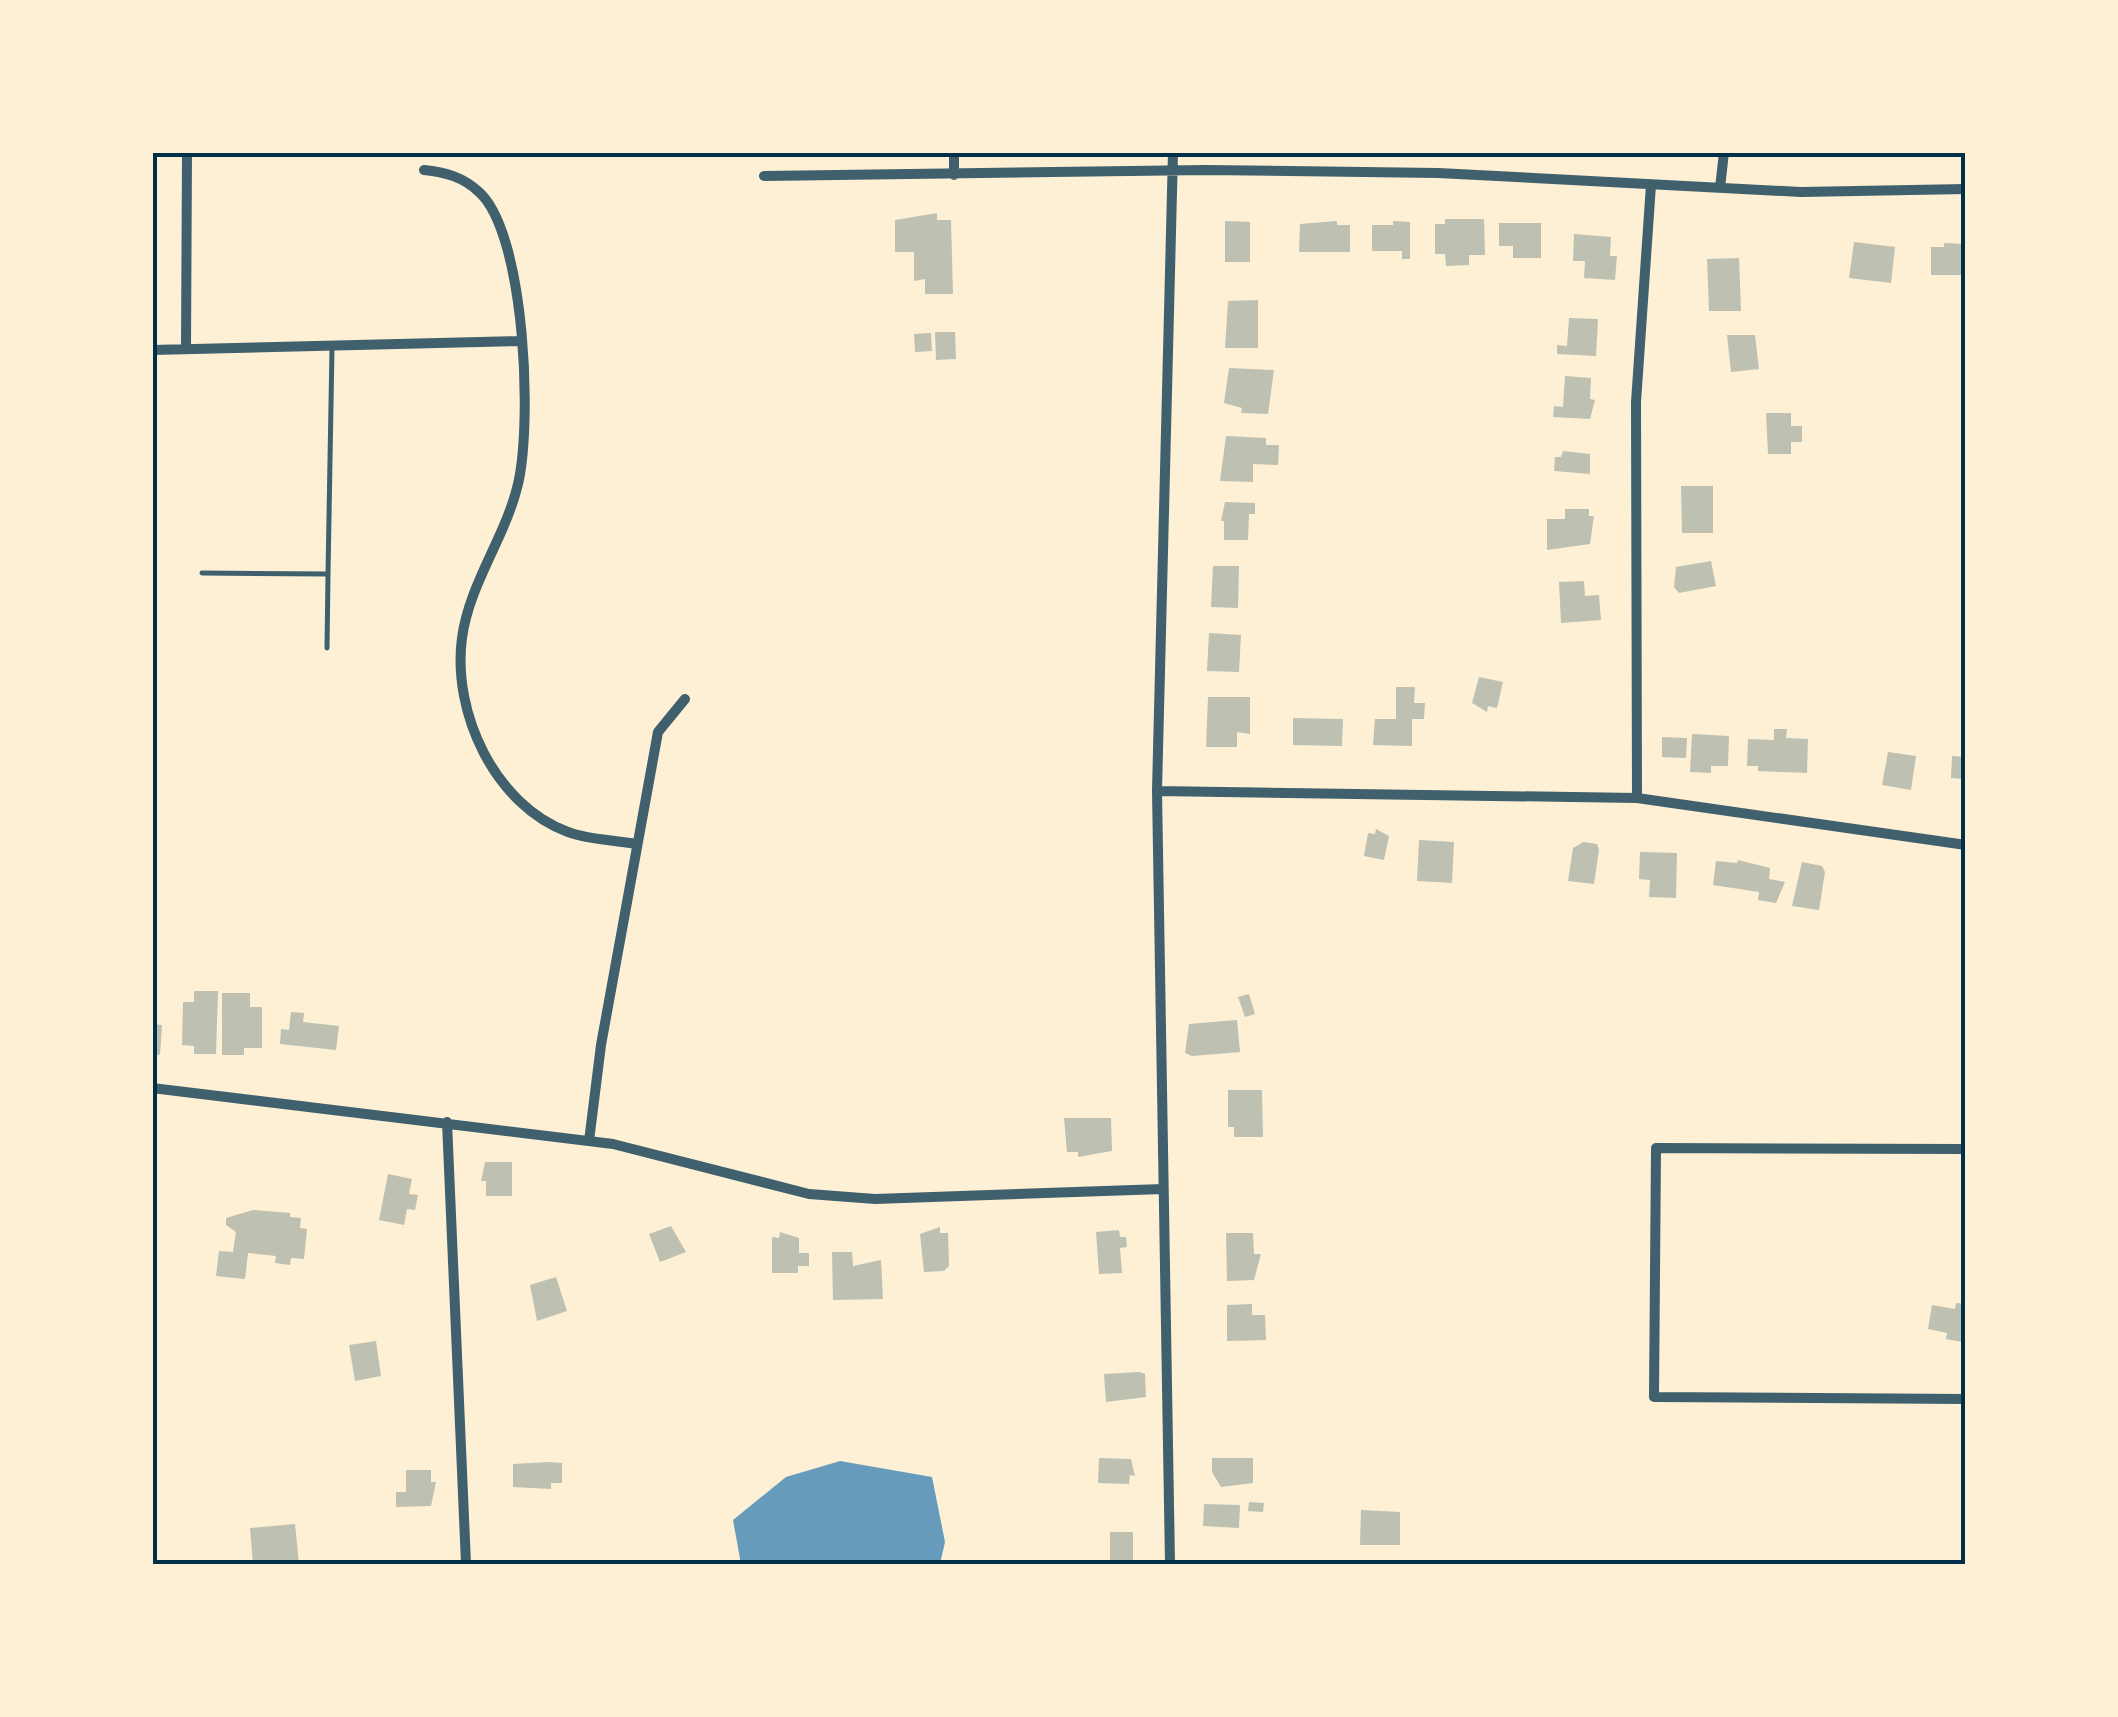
<svg xmlns="http://www.w3.org/2000/svg" width="2118" height="1717" font-family="Jost,sans-serif">
	<style>
		.water { fill: #669bbc }
		.building { fill: #bec0b2 }
		.lines { fill: none; stroke-linecap: round; stroke-linejoin: round }
		.service { stroke: #3f606c; stroke-width: 5 }
		.minor { stroke: #3f606c; stroke-width: 10 }
		.neatline { fill: none; stroke: #003049; stroke-width: 4 }
	</style>
	<rect width="100%" height="100%" fill="#fdf0d5"/>
	<path class="water" d="M840 1461 932 1477 945 1542 940 1564H741L733 1520 786 1477Z"/>
	<path class="building" d="M937 213V220H951L953 294H925V279L914 281V252H895V220Z
		M1445 219H1484L1485 255H1469V265L1446 266 1445 254H1435V224H1445Z
		M1225 221 1250 222V262H1225Z
		M1337 221V225H1350V252H1299L1300 224Z
		M1393 221 1410 222V259H1402V251H1372V225H1393Z
		M1499 223H1541V258H1513V246H1499Z
		M1574 234 1611 237 1610 256H1617L1615 280 1584 278 1585 261H1573Z
		M1854 242 1895 247 1891 283 1849 278Z
		M1944 243 1966 244V275H1931V247H1944Z
		M1739 258 1741 311H1709L1707 259Z
		M1258 300V348H1225L1228 301Z
		M1569 318 1598 319 1596 356 1557 354V345L1567 346Z
		M935 332H955L956 359 936 360Z
		M931 333 932 351 915 352 914 334Z
		M1727 335H1755L1759 369 1731 372Z
		M1229 368 1274 370 1268 414 1241 413 1242 408 1224 403Z
		M1565 376 1591 378 1590 399 1595 400 1590 419 1553 417 1554 406 1563 407Z
		M1766 413H1791V426H1802V442H1791V454H1768Z
		M1226 436 1266 438V445H1279L1278 465 1253 464V482L1220 481Z
		M1563 451 1590 454V474L1554 471 1555 457H1561Z
		M1681 486H1713V533H1682Z
		M1225 502 1255 503V514H1249L1248 540H1224V521H1221Z
		M1565 509H1589V516H1594L1590 544 1547 550V519H1565Z
		M1711 561 1716 586 1679 593 1674 587 1676 567Z
		M1213 566H1239L1238 608 1211 607Z
		M1584 581 1585 596 1599 595 1601 620 1561 623 1559 582Z
		M1209 633 1241 635 1239 672 1207 671Z
		M1479 677 1503 682 1497 708 1488 706 1487 712 1472 703Z
		M1396 687H1415L1414 703H1425L1424 719H1412V746L1373 745 1375 719H1396Z
		M1208 697H1250V734L1237 732V747H1206Z
		M1293 718 1343 719 1342 746 1293 745Z
		M1774 729H1787L1786 738 1808 739 1807 773 1758 771V766H1747L1748 739 1774 740Z
		M1692 734 1729 736 1728 766H1711V773L1690 772Z
		M1662 737 1687 738 1686 758 1662 757Z
		M1888 752 1916 756 1911 790 1882 785Z
		M1952 756 1966 757V779L1951 778Z
		M1376 829 1389 836 1384 860 1364 856 1368 833 1375 834Z
		M1419 840 1454 842 1452 883 1417 881Z
		M1583 842 1597 844 1599 850 1594 884 1568 881 1573 848Z
		M1640 852 1677 853 1676 898 1649 897 1650 880 1639 879Z
		M1738 860 1770 868 1769 879 1785 882 1776 903 1758 900 1759 892 1713 885 1716 861 1737 863Z
		M1802 862 1822 866 1825 872 1819 910 1792 906Z
		M194 991H218L216 1054H194V1046L182 1045 183 1002H194Z
		M222 993H250V1007H262V1048H244V1055H222Z
		M1249 994 1255 1014 1245 1017 1238 997Z
		M291 1012 304 1013 303 1022 339 1026 336 1050 280 1044 281 1029 289 1030Z
		M1237 1020 1240 1052 1192 1056 1185 1053 1189 1024Z
		M152 1024 162 1025 160 1055 152 1054Z
		M1228 1090H1262L1263 1137H1234V1127H1228Z
		M1064 1118H1111L1112 1151 1078 1157V1152H1067Z
		M485 1162H512V1196H486V1181H481Z
		M388 1174 412 1179 409 1194 418 1195 415 1210 407 1209 404 1225 379 1220Z
		M253 1210 290 1213V1217L301 1218 300 1228 307 1229 304 1259 291 1258 290 1265 275 1263 276 1256 248 1253 245 1279 216 1276 219 1251 233 1252 236 1232 226 1225V1218Z
		M671 1226 686 1252 660 1262 649 1234Z
		M940 1227V1233H948L949 1266 944 1271 924 1272 920 1234Z
		M1119 1230 1120 1237H1126L1127 1247 1120 1248 1122 1273 1099 1274 1096 1232Z
		M780 1232 799 1238V1253H809V1266H798V1273H772V1237L779 1238Z
		M1226 1233H1253L1254 1254H1261L1254 1280 1227 1281Z
		M832 1252H852L853 1266 881 1260 883 1299 833 1300Z
		M556 1277 567 1311 537 1321 530 1285Z
		M1956 1303 1966 1304 1962 1342 1946 1339 1947 1333 1928 1329 1932 1305 1955 1309Z
		M1252 1304V1315H1265L1266 1340 1227 1341V1305Z
		M376 1341 381 1376 355 1381 349 1345Z
		M1139 1372 1145 1374 1146 1397 1106 1402 1104 1374Z
		M1099 1458 1131 1459 1135 1476 1130 1475 1129 1484 1098 1483Z
		M1212 1458H1253V1483L1221 1487 1212 1472Z
		M550 1462 562 1463V1483H551V1489L513 1487V1464Z
		M406 1470H431V1482H436L431 1506 396 1507V1492H406Z
		M1249 1502 1264 1503 1263 1512 1248 1511Z
		M1204 1504 1240 1505 1239 1528 1203 1526Z
		M1361 1510 1400 1512V1545H1360Z
		M295 1524 299 1564H253L250 1528Z
		M1110 1532H1133V1564H1110Z"/>
	<g class="lines">
		<path class="service" d="M202 573 328 574 332 348
			M327 648 328 574"/>
		<path class="minor" d="M954 152V175
			M424 170C445 172 463 177 479 192 526 234 533 429 517 488 504 539 469 585 462 638 452 713 495 805 568 832 589 840 615 840 636 844
			M764 176 1205 170 1438 173 1801 192 1966 189
			M1720 188 1724 152
			M186 348 187 152
			M152 350 522 341
			M1157 791 1637 798 1966 845
			M1637 798 1636 402 1651 185
			M152 1088 613 1144 809 1194 875 1199 1163 1189
			M447 1122 466 1564
			M589 1141 601 1045 658 732 685 699
			M1966 1149 1656 1148 1654 1397 1966 1399
			M1170 1564 1157 791 1173 152"/>
	</g>
	<rect width="2118" height="1717" fill="none" stroke="#fdf0d5" stroke-width="310"/>
	<rect x="155" y="155" width="1808" height="1407" class="neatline"/>
</svg>
